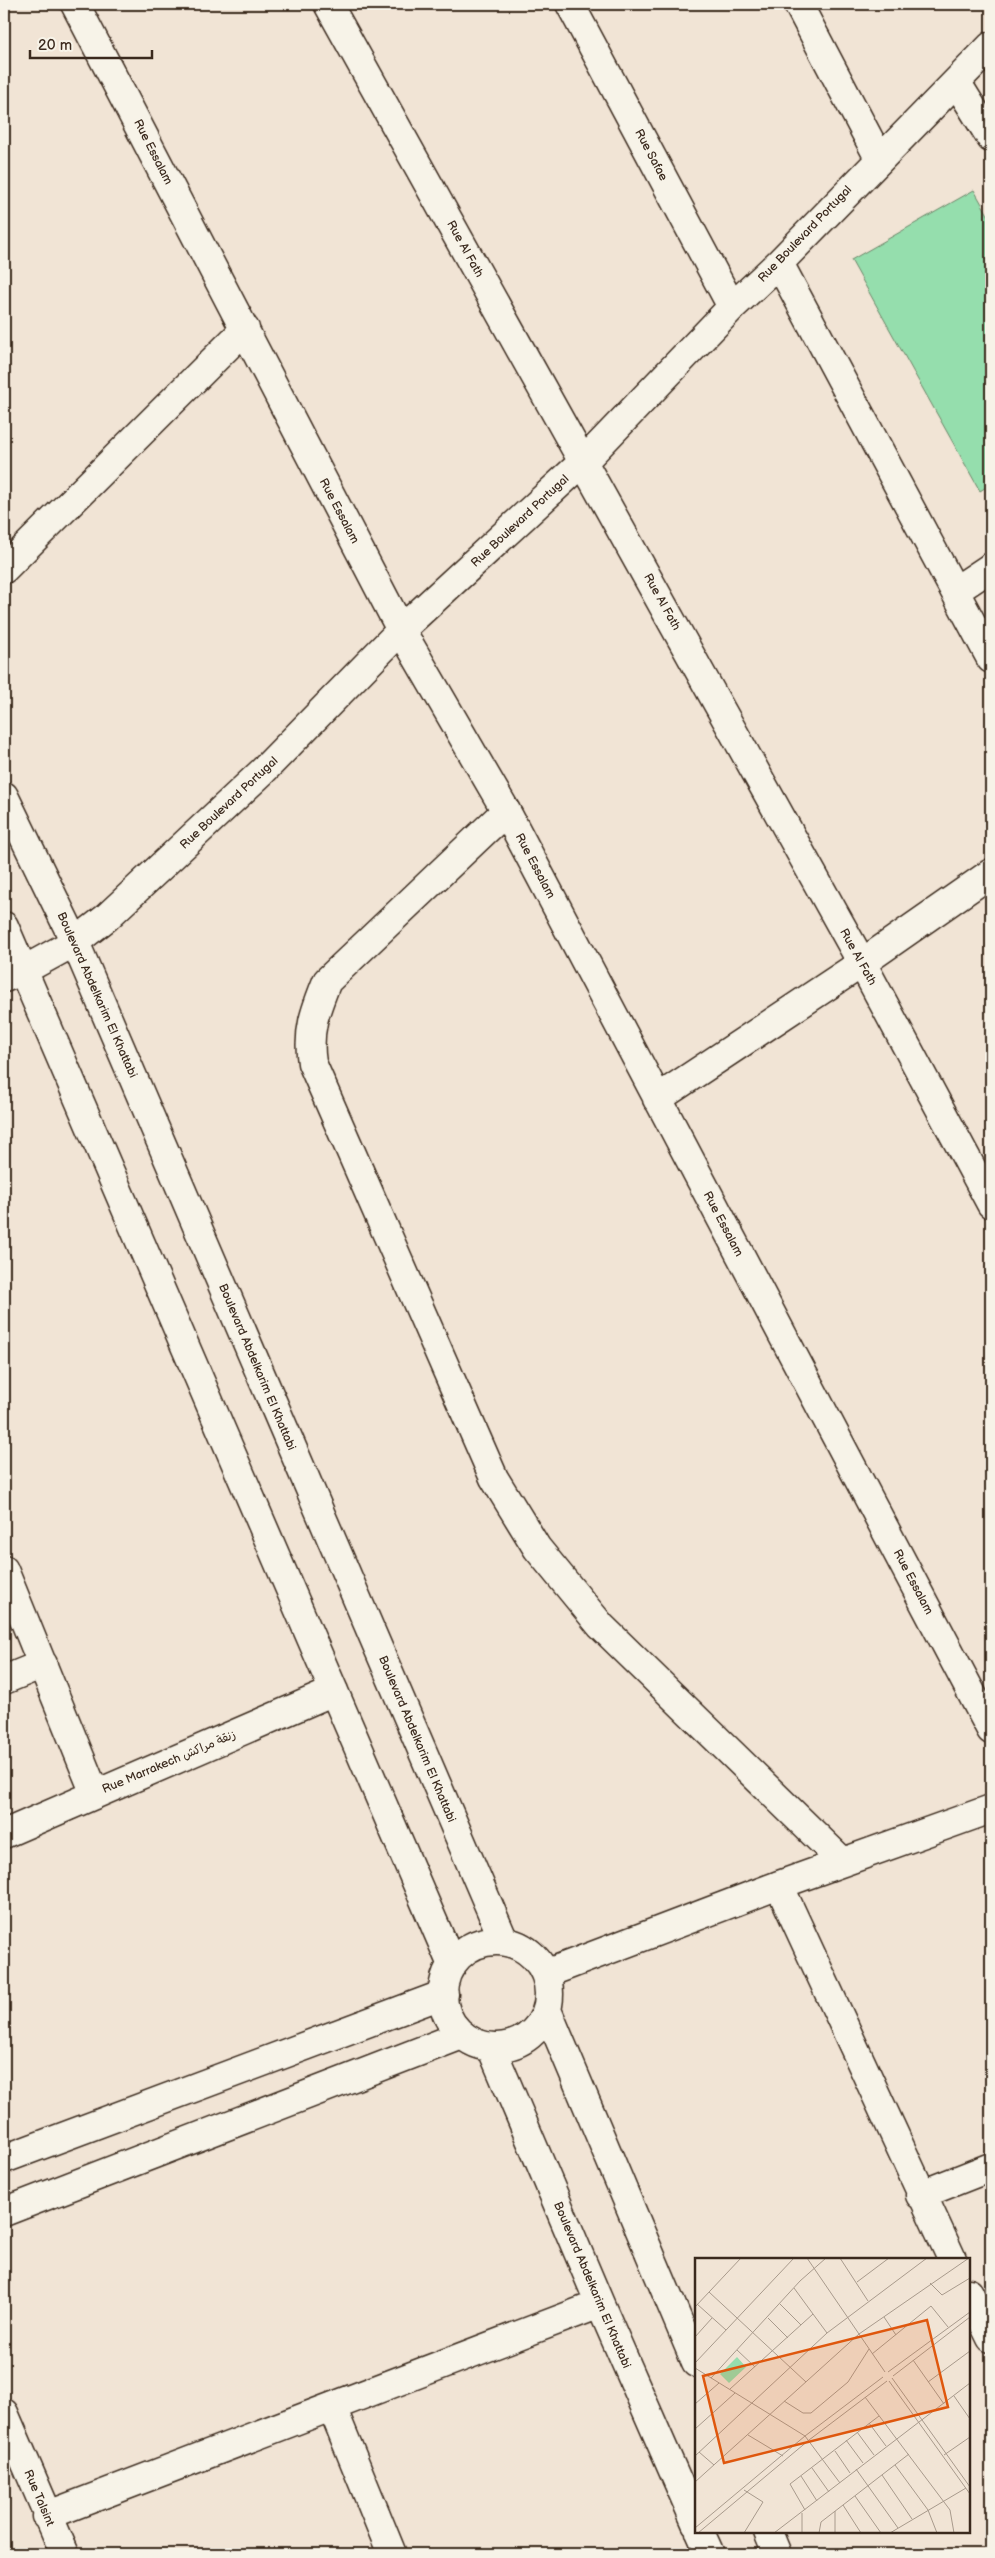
<svg xmlns="http://www.w3.org/2000/svg" width="995" height="2558" font-family="'Balsamiq Sans','Playpen Sans Arabic',sans-serif">
	<style>
		.green { fill: #95dead; stroke: #688466 }
		.lines { fill: none; stroke-linecap: round; stroke-linejoin: round }
		.minor-casing { stroke: #3b2a1e; stroke-width: 31 }
		.minor { stroke: #f7f3e8; stroke-width: 28 }
		.labels { text-anchor: middle; dominant-baseline: central; stroke-width: 4; stroke-linejoin: round; paint-order: stroke }
		.street-label { font-size: 12px; fill: #3b2a1e; stroke: #f7f3e8 }
		.inset-road { fill: none; stroke: #a89a8c; stroke-width: 1 }
		.view { fill: #df570d; fill-opacity: 0.15; stroke: #df570d; stroke-width: 2.5 }
		.inset-edge { fill: none; stroke: #3b2a1e; stroke-width: 2.5 }
	</style>
	<rect width="100%" height="100%" fill="#f1e4d5"/>
	<filter id="ink" filterUnits="userSpaceOnUse"><feTurbulence type="fractalNoise" baseFrequency=".02" numOctaves="2"/><feDisplacementMap in="SourceGraphic" scale="10" xChannelSelector="R" yChannelSelector="G"/><feConvolveMatrix kernelMatrix="1 2 1 2 8 2 1 2 1" color-interpolation-filters="sRGB"/></filter>
	<g filter="url(#ink)">
		<path class="green" d="M974 190 991 220V484L980 491 851 260Z"/>
		<g class="lines">
			<defs>
				<path id="minor" d="M75 4 401 630 506 811 991 1730
					M328 4 862 963 991 1204
					M570 4 732 307
					M798 4 879 158
					M957 83 991 138
					M779 263 991 659
					M4 569 245 329
					M955 591 991 567
					M4 796 75 942 504 1941
					M506 811 327 981C315 1011 307 1031 312 1063L494 1478 537 1548 601 1626 843 1862
					M4 926 452 1965
					M4 978 24 970 75 942 106 918 262 772 401 630 584 461 732 307 779 263 991 46
					M657 1099 862 963 991 873
					M4 1570 95 1794
					M4 1680 43 1664
					M4 1834 334 1691
					M779 1885 952 2259
					M443 1994a53 53 0 1 1 106 0a53 53 0 1 1-106 0Z
					M545 1974 779 1885 991 1809
					M547 2010 696 2363
					M491 2047 600 2304 696 2523
					M4 2159 444 1994
					M920 2195 991 2167
					M4 2212 462 2035
					M969 2293 991 2338
					M332 2407 392 2554
					M4 2413 65 2554
					M46 2516 600 2304
					M700 2532 710 2554
					M768 2532 777 2554"/>
			</defs>
			<use href="#minor" class="minor-casing"/>
			<use href="#minor" class="minor"/>
		</g>
	</g>
	<g class="labels">
		<g class="street-label">
			<text transform="translate(153 152) rotate(63)">Rue Essalam</text>
			<text transform="translate(651 155) rotate(62)">Rue Safae</text>
			<text transform="translate(805 234) rotate(-46)">Rue Boulevard Portugal</text>
			<text transform="translate(465 249) rotate(61)">Rue Al Fath</text>
			<text transform="translate(339 511) rotate(62)">Rue Essalam</text>
			<text transform="translate(520 521) rotate(-43)">Rue Boulevard Portugal</text>
			<text transform="translate(662 602) rotate(61)">Rue Al Fath</text>
			<text transform="translate(229 803) rotate(-43)">Rue Boulevard Portugal</text>
			<text transform="translate(535 866) rotate(62)">Rue Essalam</text>
			<text transform="translate(858 957) rotate(61)">Rue Al Fath</text>
			<text transform="translate(97 995) rotate(66)">Boulevard Abdelkarim El Khattabi</text>
			<text transform="translate(723 1224) rotate(62)">Rue Essalam</text>
			<text transform="translate(257 1367) rotate(67)">Boulevard Abdelkarim El Khattabi</text>
			<text transform="translate(913 1582) rotate(62)">Rue Essalam</text>
			<text transform="translate(417 1739) rotate(67)">Boulevard Abdelkarim El Khattabi</text>
			<text transform="translate(169 1762) rotate(-23)">Rue Marrakech زنقة مراكش</text>
			<text transform="translate(592 2285) rotate(67)">Boulevard Abdelkarim El Khattabi</text>
			<text transform="translate(39 2498) rotate(67)">Rue Talsint</text>
		</g>
	</g>
	<g transform="translate(695 2258)">
		<rect width="275" height="275" fill="#f1e4d5"/>
		<path d="M42 99 51 109 34 125 25 116Z" fill="#95dead"/>
		<path class="inset-road" d="M112 0 190 114M145 0 173 43M162 24 194 0M235 25 247 37 275 20M99 30 118 56M14 34 111 124M2 46 31 72M85 46 106 67M0 49 46 0M189 59 201 77M73 60 93 80M0 79 17 60M42 92 60 109M177 96 236 48 253 69M218 102 249 146M0 105 99 0M0 110 110 178 145 225M193 114 275 54M198 118 275 59M16 120 105 23 131 0M197 120 275 229M194 123 275 236M233 124 275 93M35 131 118 56 132 75M259 138 275 161M170 139 255 252 259 275M89 143 108 155H116L153 124 174 91M0 146 24 125M174 165 191 188M0 171 40 135M162 174 179 197M53 177 88 198M151 182 168 205M140 193 155 215M4 194 19 207M249 197 275 179M0 198 132 75 232 0M200 207 233 252 242 275M117 210 134 234M161 211 203 270M187 217 217 261M106 218 122 243M0 224 164 76 274 0M160 238 186 275M148 247 166 275M110 252 95 226 184 158M107 255V275M0 270 110 178 188 119M3 275 114 182 192 123M49 275 68 244 49 232M79 275 275 125M124 275 126 264 214 196M140 275V253M195 275 271 230"/>
		<path class="view" d="M232 62 253 149 29 205 8 118Z"/>
		<rect width="275" height="275" class="inset-edge"/>
	</g>
	<rect width="995" height="2558" fill="none" stroke="#f7f3e8" stroke-width="20"/>
	<rect x="10" y="10" width="975" height="2538" fill="none" stroke="#3b2a1e" stroke-width="2" filter="url(#ink)"/>
	<path d="M30 50v8h122v-8" fill="none" stroke="#3b2a1e" stroke-width="2.5"/>
	<text x="38" y="50" font-size="15" fill="#3b2a1e" stroke="#f7f3e8" stroke-width="4" paint-order="stroke">20 m</text>
</svg>
